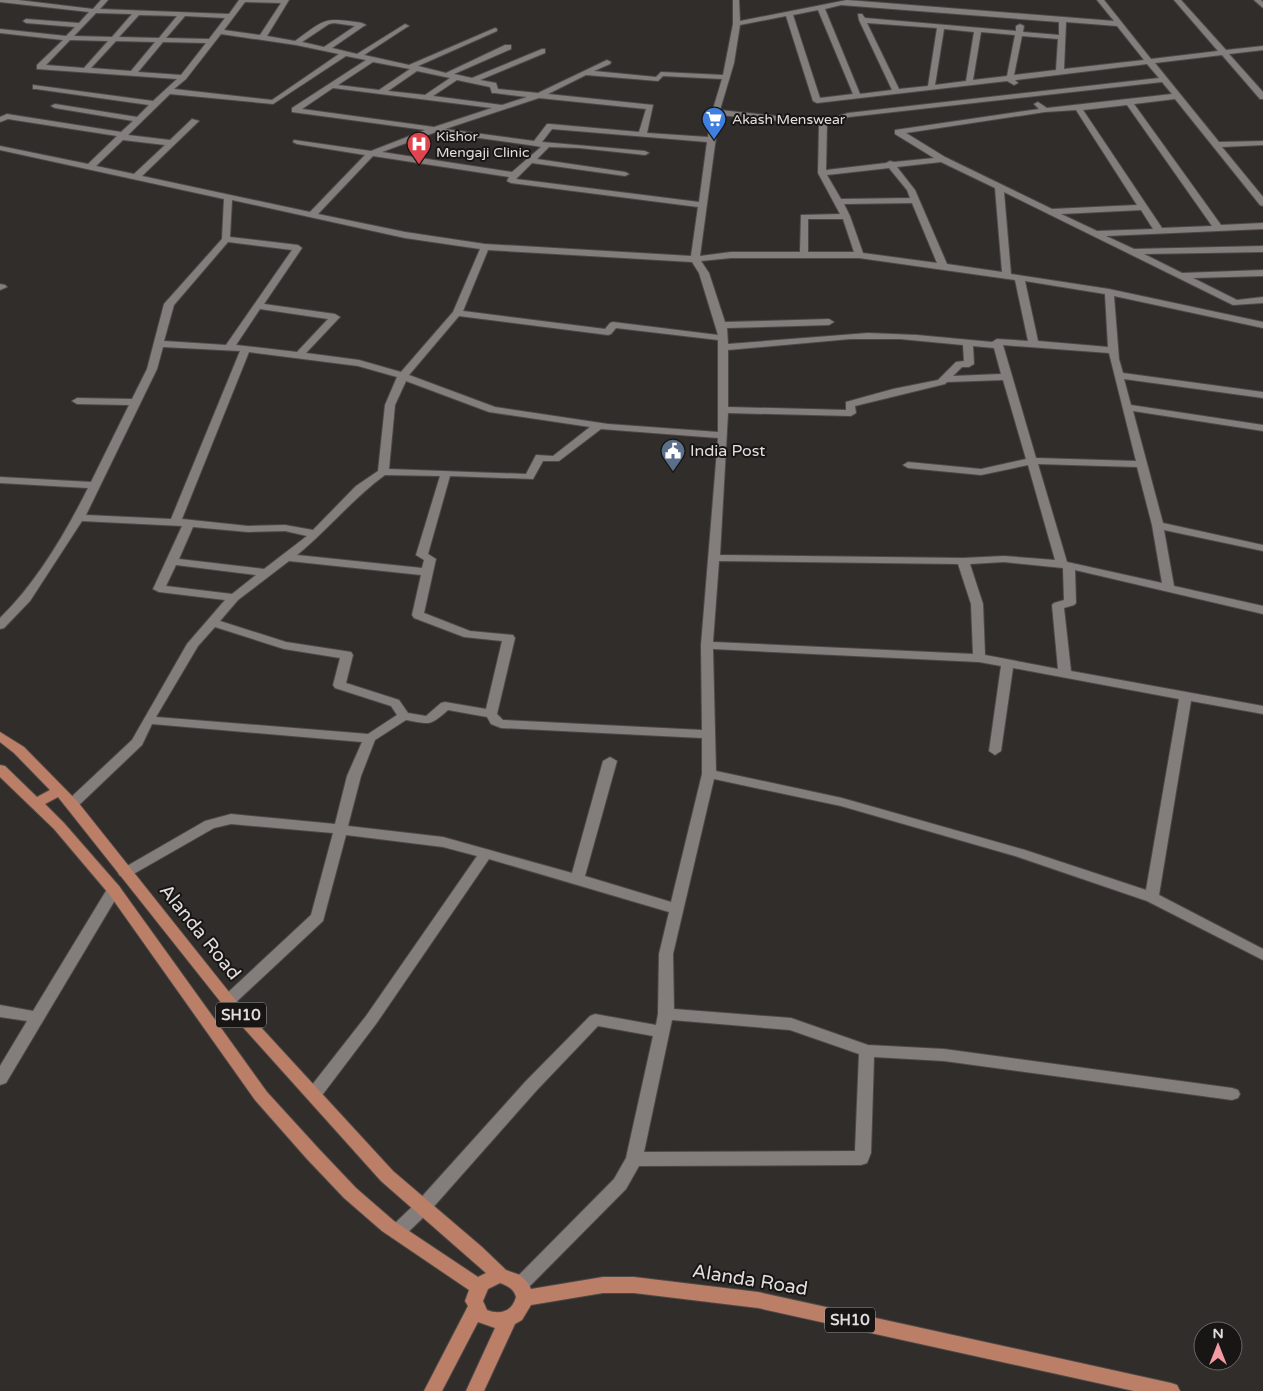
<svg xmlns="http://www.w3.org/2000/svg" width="1263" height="1391" font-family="'Varela Round',sans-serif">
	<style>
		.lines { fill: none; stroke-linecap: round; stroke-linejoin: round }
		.minor-casing { stroke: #4d4948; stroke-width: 2 }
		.major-casing { stroke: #4d4948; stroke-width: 2 }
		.minor { fill: #837e7c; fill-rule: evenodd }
		.major { fill: #bb7e66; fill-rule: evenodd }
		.labels { text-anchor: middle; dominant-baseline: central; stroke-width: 4; stroke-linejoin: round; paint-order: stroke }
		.far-poi-label { font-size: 14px; fill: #e1dedd; stroke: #171615; text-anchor: start }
		.shield { fill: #171615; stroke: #a4a2a1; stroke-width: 1 }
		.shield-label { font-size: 15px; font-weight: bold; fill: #e1dedd }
		.poi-label { font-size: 16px; fill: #e1dedd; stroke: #171615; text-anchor: start }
		.near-street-label { font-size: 19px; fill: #e1dedd; stroke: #171615 }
	</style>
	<rect width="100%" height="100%" fill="#312d2b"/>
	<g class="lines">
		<defs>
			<path id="minor" d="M0 0H18L93 9 101 0H108L100 9 229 14 239 0H289L267 36 295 41C326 19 323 17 362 23L366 25 364 26 332 48 357 54 405 24 409 26 407 27 364 55 409 65 495 28 497 29V31L418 66 446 73 505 45H511V49L454 74 472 78 542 49H545V53L480 80 496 83 498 89 538 93 607 60 611 62 610 64 594 71 656 77 661 72 723 75 733 24V0H739L740 21 847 0 1114 21 1097 0H1104L1151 59 1218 51 1174 0H1181L1226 50 1263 46V50L1229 54 1263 92V99H1260L1222 55 1155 63 1219 142 1263 141V145L1222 147 1263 197V206L1260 205 1175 99 1134 104 1221 225 1263 223V229L1106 236 1134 249 1263 246V252L1144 254 1182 273 1263 270V276L1193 278 1237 300 1263 297V303L1233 305 1004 192 1011 274 1109 289 1263 322V328L1114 296 1119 359 1123 373 1263 392V398L1124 379 1131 405 1263 425V431L1133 411 1163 523 1263 545V551L1164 530 1174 586 1263 606V614L1075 570 1076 603 1074 605 1064 608 1071 671 1263 706V714L1191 701 1159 895 1263 949V960L1147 901 1015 856 841 806 714 779 673 954 674 1009 791 1018 868 1045 944 1049 1232 1088 1238 1090 1240 1094 1238 1098 1232 1100 944 1061 874 1057 871 1153 867 1163 861 1165 639 1166 626 1189 526 1290 520 1293 514 1290 511 1285 514 1280 614 1179 626 1158 653 1036 598 1026 537 1090 429 1212 403 1237 397 1239 391 1237 389 1232 391 1227 417 1202 525 1082 590 1016 595 1014 656 1025 658 1014 659 954 669 912 489 859 376 1024 320 1098 314 1100 308 1098 306 1094 308 1090 366 1016 477 856 443 847 346 835 323 921 233 1005 228 1007 223 1005 221 1001 223 997 311 915 333 833 231 824 214 828 130 876H120L118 873 120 870 205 821 231 814 335 824 347 776 362 742 152 724 142 745 77 807H67L65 804 67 801 132 740 187 644 225 600 159 592 153 589 182 526 82 521 30 601 4 628 0 629V618C37 582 65 534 88 488L0 483V477L91 482 129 405 77 404 72 401 77 398 132 399 147 369 164 304 222 239 224 199 0 150V146L88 164 117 136 8 119 0 122V117L7 114 121 132 133 121 55 108 51 106 55 104 137 117 149 105 36 89H33V85L153 101 177 79 37 69V65L63 40 0 33V29L66 36 75 27 26 23 23 21 26 19 79 23 89 12 0 2ZM245 2 281 3 260 35 224 30ZM841 5 1059 22V35L1023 32 1024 26 1020 24 1016 26V31L865 18 862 14H858L859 20 892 90 860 94 825 9ZM818 10 853 94 820 98 793 15ZM96 13 132 14 112 37 74 36ZM139 15 177 16 159 38 119 37ZM185 16 225 18 209 39 166 38ZM786 16 813 101 817 103 1007 81 1014 85 1018 83 1015 80 1147 64 1159 78 848 113 823 121 720 110 734 63 740 25ZM1066 22 1117 26 1144 60 1064 69ZM334 23 355 26 324 47 302 42 329 24ZM867 23 937 28 928 86 899 89ZM944 29 974 32 966 81 935 85ZM981 32 1015 35 1007 76 973 80ZM221 34 296 45 339 54 272 100 174 89 186 79ZM1022 36 1058 39 1056 70 1014 75ZM70 40 108 41 84 68 46 65ZM116 41 155 42 131 71 91 68ZM163 42 206 43 181 75 138 72ZM346 56 366 60 292 108V112L425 130 371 151 294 140 293 142 297 144 365 155 310 212 142 176 199 121 192 119 170 140 128 135 170 94 273 104ZM373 62 410 69 379 90 338 85ZM417 71 450 78 425 95 388 91ZM586 75 658 81 663 76 722 79 710 119 708 137 647 133 653 105 548 94ZM457 80 490 87 492 93H495L527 97 502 105 433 96ZM1162 82 1172 94 1047 108 1038 102 1034 104 1039 109 895 130V134L934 158 894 162 890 161 886 163 826 170 827 124 849 117ZM333 88 492 108 434 127 302 109ZM539 98 646 109 639 132 550 124H547L534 141 445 129ZM1127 105 1212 226 1162 228 1083 110ZM1076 110 1137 205 1052 209 945 157 906 133 1045 112ZM719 115 819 125 818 173 840 214 801 215 800 252H731L700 256ZM552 129 707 142 699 202 516 179 532 163 625 176 629 174 625 172 537 159 549 147 579 148 645 155 649 153 645 151 542 142ZM436 132 536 146 541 147 512 172 382 152ZM123 140 165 145 134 174 96 166ZM373 156 509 177 507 181 511 183 698 207 691 256 485 244 405 232 318 214ZM941 162 995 188 1002 272 947 264 915 190 897 167ZM889 168 907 190 910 198 841 199 827 175ZM232 200 405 238 480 249 453 312 401 372 359 360 306 353 340 317 335 314 264 304 302 248 298 245 230 237ZM912 203 937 263 863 253 850 216 844 204ZM1141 210 1153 229 1097 231 1061 214ZM808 219H843L854 252H808ZM228 242 292 250 226 345 164 341 174 305ZM488 250 692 262 699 273 718 335 613 322 610 323 605 329 463 311ZM731 258H859L1015 280 1028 341 997 339 992 342 917 335 868 333 728 344 727 328 829 325 834 322 829 319 725 322 709 273 701 261ZM1025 281 1105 294 1108 347 1038 341ZM260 309 328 319 297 352 236 345ZM459 316 608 335 611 334 616 328 718 340V432L608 424 495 407 409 375ZM850 339H900L963 345 964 361 956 362 938 380 893 389 846 402V410L728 407V350ZM1003 345 1109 353 1136 461 1036 458ZM973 346 994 348 1001 374 953 376 962 367H969L974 364ZM163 347 240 351 171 519 86 515 157 369ZM249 352 358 366 397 377 385 405 378 471 356 486 313 530 285 525 248 526 182 519ZM1003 380 1026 459 981 469 908 462 903 465 908 468 981 475 1028 465 1055 560 1004 556 963 558 720 555 728 413 851 416 856 413 855 406 945 384 947 382ZM406 381 489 412 590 427 553 456 536 455 526 474 389 469 395 405ZM601 429 718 438 701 645 702 730 503 720 497 714 515 638 513 635 470 631 424 613 436 559 428 554 450 476 533 479 543 461H559ZM1038 464 1137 467 1152 525 1162 583 1067 562ZM385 475 440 476 416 555 424 560 422 568 297 555C328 530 353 498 385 475ZM193 527 248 532 285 531 307 536 264 569 179 559ZM289 561 421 575 412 615 414 618 464 637 502 641 486 709 445 702 441 703 426 716 408 713 399 700 346 683 353 655 351 652 286 642 220 621 238 600ZM719 561 958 564 971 604 973 654 713 642ZM1004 562 1063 568 1064 600 1054 603 1052 605 1058 669 985 655 983 604 970 564ZM176 565 256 575 232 594 166 586ZM215 627 284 649 340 658 333 685 335 688 391 706 397 715 368 734 156 717 198 646ZM713 649 979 662 1001 666 989 751 995 755 1001 751 1013 668 1179 699 1146 890 1025 850 842 798 716 771ZM448 710 487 717 491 724 501 728 702 738V774L671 902 585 876 617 761 610 757 603 761 572 873 443 837 348 826 361 776 375 740 406 720C430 724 429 727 448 710ZM672 1020 790 1030 859 1054 855 1151 644 1152Z
				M1254 0H1261L1263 2V8Z
				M0 284 5 285 7 287 0 290Z
				M114 885 119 886 121 890 6 1083 0 1085V1066L27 1021 0 1017V1005L33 1011 109 886Z"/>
			<path id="major" d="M0 732 24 747 77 801 233 997 393 1171 482 1247 506 1270 520 1275 528 1283 531 1289 603 1277H634L758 1292 1171 1383 1177 1385 1180 1391H1134L758 1308 634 1293H603L531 1305 522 1320 515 1324 484 1391H466L495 1328 478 1322 442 1391H424L468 1306 465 1301 469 1290 382 1231 344 1198 307 1159 255 1100 109 894 54 829 0 777V765L5 766 37 797 50 790 14 753 0 742ZM58 797 223 1005 381 1181 486 1273 478 1277 394 1221 356 1188 319 1149 267 1092 119 886 64 823 45 804ZM500 1283C508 1286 514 1289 516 1297 512 1312 500 1315 487 1310L483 1301 488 1289Z"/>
		</defs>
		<use href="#minor" class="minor-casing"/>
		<use href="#major" class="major-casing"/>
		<use href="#minor" class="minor"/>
		<use href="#major" class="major"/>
	</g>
	<defs>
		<symbol id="supermarket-pin" viewBox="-11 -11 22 30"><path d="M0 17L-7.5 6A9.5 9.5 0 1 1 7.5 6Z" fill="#3f7fe0" stroke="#171615"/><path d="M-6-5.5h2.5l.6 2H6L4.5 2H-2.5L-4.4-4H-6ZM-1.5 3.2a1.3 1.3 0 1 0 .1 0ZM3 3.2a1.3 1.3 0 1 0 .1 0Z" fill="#fff"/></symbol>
		<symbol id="hospital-pin" viewBox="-11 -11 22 30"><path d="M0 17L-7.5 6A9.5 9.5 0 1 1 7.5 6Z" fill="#e0444e" stroke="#171615"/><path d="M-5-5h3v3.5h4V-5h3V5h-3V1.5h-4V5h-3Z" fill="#fff"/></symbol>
		<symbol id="civic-pin" viewBox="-11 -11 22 30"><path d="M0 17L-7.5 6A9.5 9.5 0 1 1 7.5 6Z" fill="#5c6f8a" stroke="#171615"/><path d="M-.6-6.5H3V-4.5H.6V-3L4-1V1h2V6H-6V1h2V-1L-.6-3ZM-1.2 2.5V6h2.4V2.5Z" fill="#fff"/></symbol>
	</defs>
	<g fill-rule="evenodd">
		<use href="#supermarket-pin" x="700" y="105" width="28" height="38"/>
		<use href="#hospital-pin" x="405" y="130" width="28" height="38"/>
		<use href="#civic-pin" x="659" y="437" width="28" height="38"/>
	</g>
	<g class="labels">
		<g class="far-poi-label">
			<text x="732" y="119">Akash Menswear</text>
			<text x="436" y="136">Kishor<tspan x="436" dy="16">Mengaji Clinic</tspan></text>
		</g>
		<g class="shield">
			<rect x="216" y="1002.5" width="50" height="25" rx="4"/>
			<rect x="825" y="1307.5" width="50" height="25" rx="4"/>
		</g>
		<g class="shield-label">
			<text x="241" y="1015">SH10</text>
			<text x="850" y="1320">SH10</text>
		</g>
		<g class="poi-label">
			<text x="690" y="451">India Post</text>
		</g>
		<g class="near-street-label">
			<text transform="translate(200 932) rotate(51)">Alanda Road</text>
			<text transform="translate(750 1280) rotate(9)">Alanda Road</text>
		</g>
	</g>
	<g transform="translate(1218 1346)"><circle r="24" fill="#171615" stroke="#686665"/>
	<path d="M0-4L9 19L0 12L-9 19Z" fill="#f49aa2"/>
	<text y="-8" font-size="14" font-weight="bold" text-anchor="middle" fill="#e1dedd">N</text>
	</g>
</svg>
